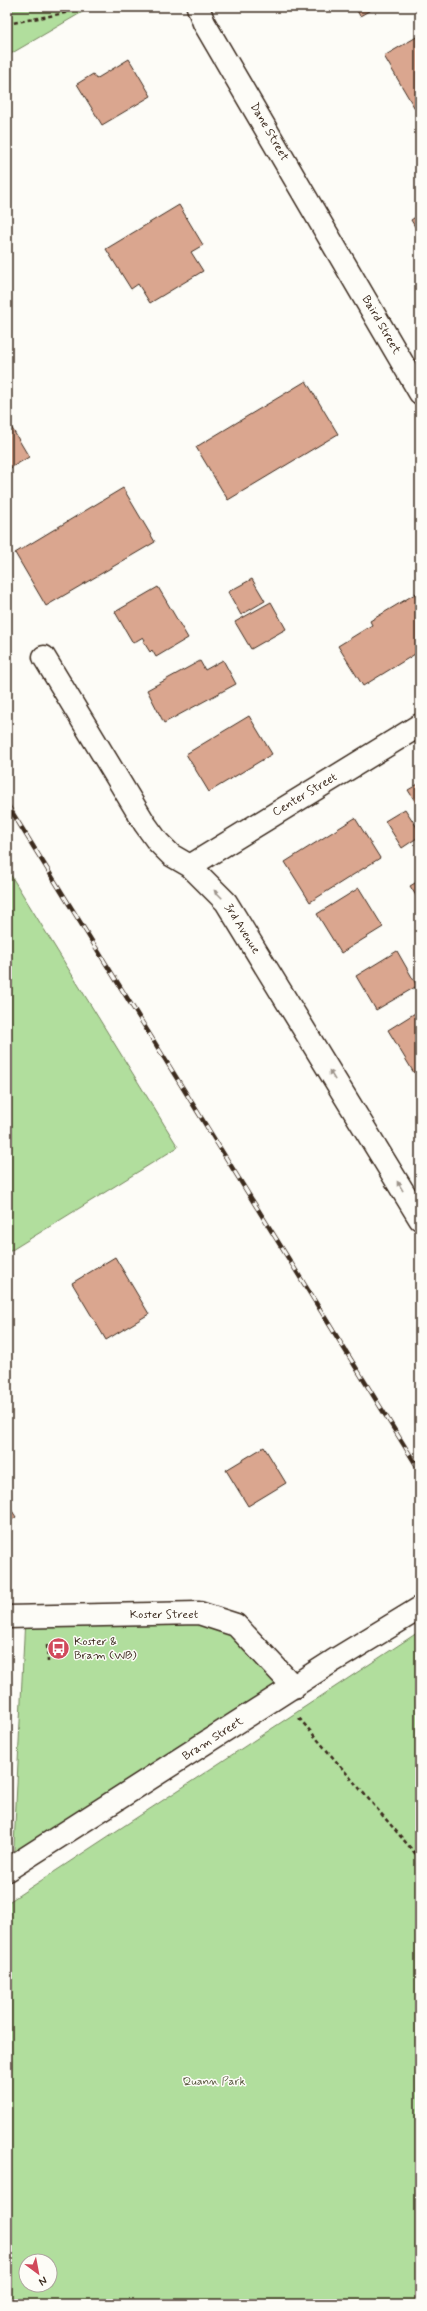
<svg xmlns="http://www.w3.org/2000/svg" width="427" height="2311" font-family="Mynerve,sans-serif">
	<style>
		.green { fill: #b1de9d; stroke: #76845e; fill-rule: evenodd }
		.building { fill: #daa68f; stroke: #3b2a1e }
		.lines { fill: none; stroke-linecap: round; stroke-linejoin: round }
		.minor-casing { stroke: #3b2a1e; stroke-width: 25 }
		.path { stroke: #3b2a1e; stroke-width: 2.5; stroke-dasharray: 4 3; stroke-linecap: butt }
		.minor { stroke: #fdfcf7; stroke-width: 22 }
		.rail-casing { stroke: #3b2a1e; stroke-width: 4.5 }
		.rail { stroke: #fdfcf7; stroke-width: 3; stroke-dasharray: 9; stroke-linecap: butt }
		.oneway { fill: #9c938a }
		.labels { text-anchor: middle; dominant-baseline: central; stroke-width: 3; stroke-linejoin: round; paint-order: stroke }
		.street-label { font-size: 12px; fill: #3b2a1e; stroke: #fdfcf7 }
		.poi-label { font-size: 12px; fill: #3b2a1e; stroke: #fdfcf7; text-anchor: start }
		.park-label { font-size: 12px; fill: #58573e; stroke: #fdfcf7 }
	</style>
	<rect width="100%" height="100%" fill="#fdfcf7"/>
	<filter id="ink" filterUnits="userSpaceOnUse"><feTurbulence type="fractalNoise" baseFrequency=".025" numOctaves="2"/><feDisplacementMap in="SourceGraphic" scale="8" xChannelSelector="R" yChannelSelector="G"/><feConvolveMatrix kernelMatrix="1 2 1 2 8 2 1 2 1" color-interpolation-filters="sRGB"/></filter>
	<g filter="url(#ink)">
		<path class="green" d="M7 7H91L7 56Z
			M7 869 178 1147 7 1253Z
			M25 1617 236 1625 294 1687 13 1867Z
			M420 1631V2304H7V1903ZM26 2261H50V2285H26Z"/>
		<path class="building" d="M355 7H376L360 16Z
			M420 35V110L417 112 384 56Z
			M129 59 151 96 102 125 77 84 93 74 96 79Z
			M179 205 203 245 191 252 203 271 150 303 138 284 131 289 106 249Z
			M420 214V235L411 220Z
			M306 381 338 434 228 500 196 447Z
			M7 420 29 457 7 470Z
			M123 488 155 542 46 606 15 553Z
			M252 579 265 601 241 615 228 592Z
			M158 587 188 638 156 657 152 650 150 652 143 641 145 640 143 637 133 643 115 612Z
			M420 591V651L363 686 338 646 372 625 370 621Z
			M271 602 286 629 251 649 235 622Z
			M223 660 236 684 164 723 147 690 200 661 205 670Z
			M249 716 272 754 209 792 186 754Z
			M420 783V809L408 790Z
			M405 809 420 832V836L402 848 385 821Z
			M355 818 380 858 310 902 285 862Z
			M420 880V902L410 886Z
			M359 888 383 927 341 953 317 914Z
			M397 951 417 986 376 1010 356 976Z
			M420 1010V1069L414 1073 388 1030Z
			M115 1257 149 1314 106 1340 72 1283Z
			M264 1447 286 1483 248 1506 226 1470Z
			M7 1503 16 1517 7 1523Z"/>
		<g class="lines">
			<defs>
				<path id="minor" d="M198 7 204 23 420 393
					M44 657 145 824 158 842 171 855 190 866 226 902 420 1219
					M190 866 420 725
					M7 1617 199 1613 236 1625 294 1687
					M7 1870 333 1661 420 1608"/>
			</defs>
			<use href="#minor" class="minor-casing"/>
			<path class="path" d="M7 24 65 13 77 7
				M47 1645 48 1662
				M299 1718 420 1859"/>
			<use href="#minor" class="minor"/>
			<defs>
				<path id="rail" d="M7 804 420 1471"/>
			</defs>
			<use href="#rail" class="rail-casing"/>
			<use href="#rail" class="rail"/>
		</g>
		<defs><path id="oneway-solid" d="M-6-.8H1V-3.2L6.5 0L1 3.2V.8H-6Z"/></defs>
		<g class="oneway">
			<use href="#oneway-solid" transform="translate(218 894) rotate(-135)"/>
			<use href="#oneway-solid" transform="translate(332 1075) rotate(-121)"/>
			<use href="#oneway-solid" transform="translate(400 1186) rotate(-121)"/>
		</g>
	</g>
	<defs>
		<symbol id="bus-disc" viewBox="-11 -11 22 22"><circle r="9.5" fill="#d1495b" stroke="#fdfcf7"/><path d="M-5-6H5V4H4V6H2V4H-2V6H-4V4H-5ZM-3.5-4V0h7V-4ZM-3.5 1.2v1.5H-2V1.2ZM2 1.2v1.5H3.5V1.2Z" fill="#fff"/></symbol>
	</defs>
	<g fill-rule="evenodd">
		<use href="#bus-disc" x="46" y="1636" width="25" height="25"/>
	</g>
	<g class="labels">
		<g class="street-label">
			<text transform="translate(269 132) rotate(60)">Dane Street</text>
			<text transform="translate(381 325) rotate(60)">Baird Street</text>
			<text transform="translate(305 795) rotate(-31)">Center Street</text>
			<text transform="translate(242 929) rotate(58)">3rd Avenue</text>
			<text x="164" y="1615">Koster Street</text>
			<text transform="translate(213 1739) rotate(-33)">Bram Street</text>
		</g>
		<g class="poi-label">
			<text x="74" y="1642">Koster &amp;<tspan x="74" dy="14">Bram (WB)</tspan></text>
		</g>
		<g class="park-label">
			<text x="214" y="2082">Quann Park</text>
		</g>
	</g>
	<rect width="427" height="2311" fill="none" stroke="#fdfcf7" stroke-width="24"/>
	<rect x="12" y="12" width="403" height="2287" fill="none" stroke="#3b2a1e" stroke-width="1.5" filter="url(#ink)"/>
	<g transform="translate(38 2273) rotate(148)"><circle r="19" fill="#fdfcf7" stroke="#afa8a0"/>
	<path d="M0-3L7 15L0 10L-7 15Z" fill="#d1495b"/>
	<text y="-6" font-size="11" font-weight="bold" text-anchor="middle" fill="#3b2a1e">N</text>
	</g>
</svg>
